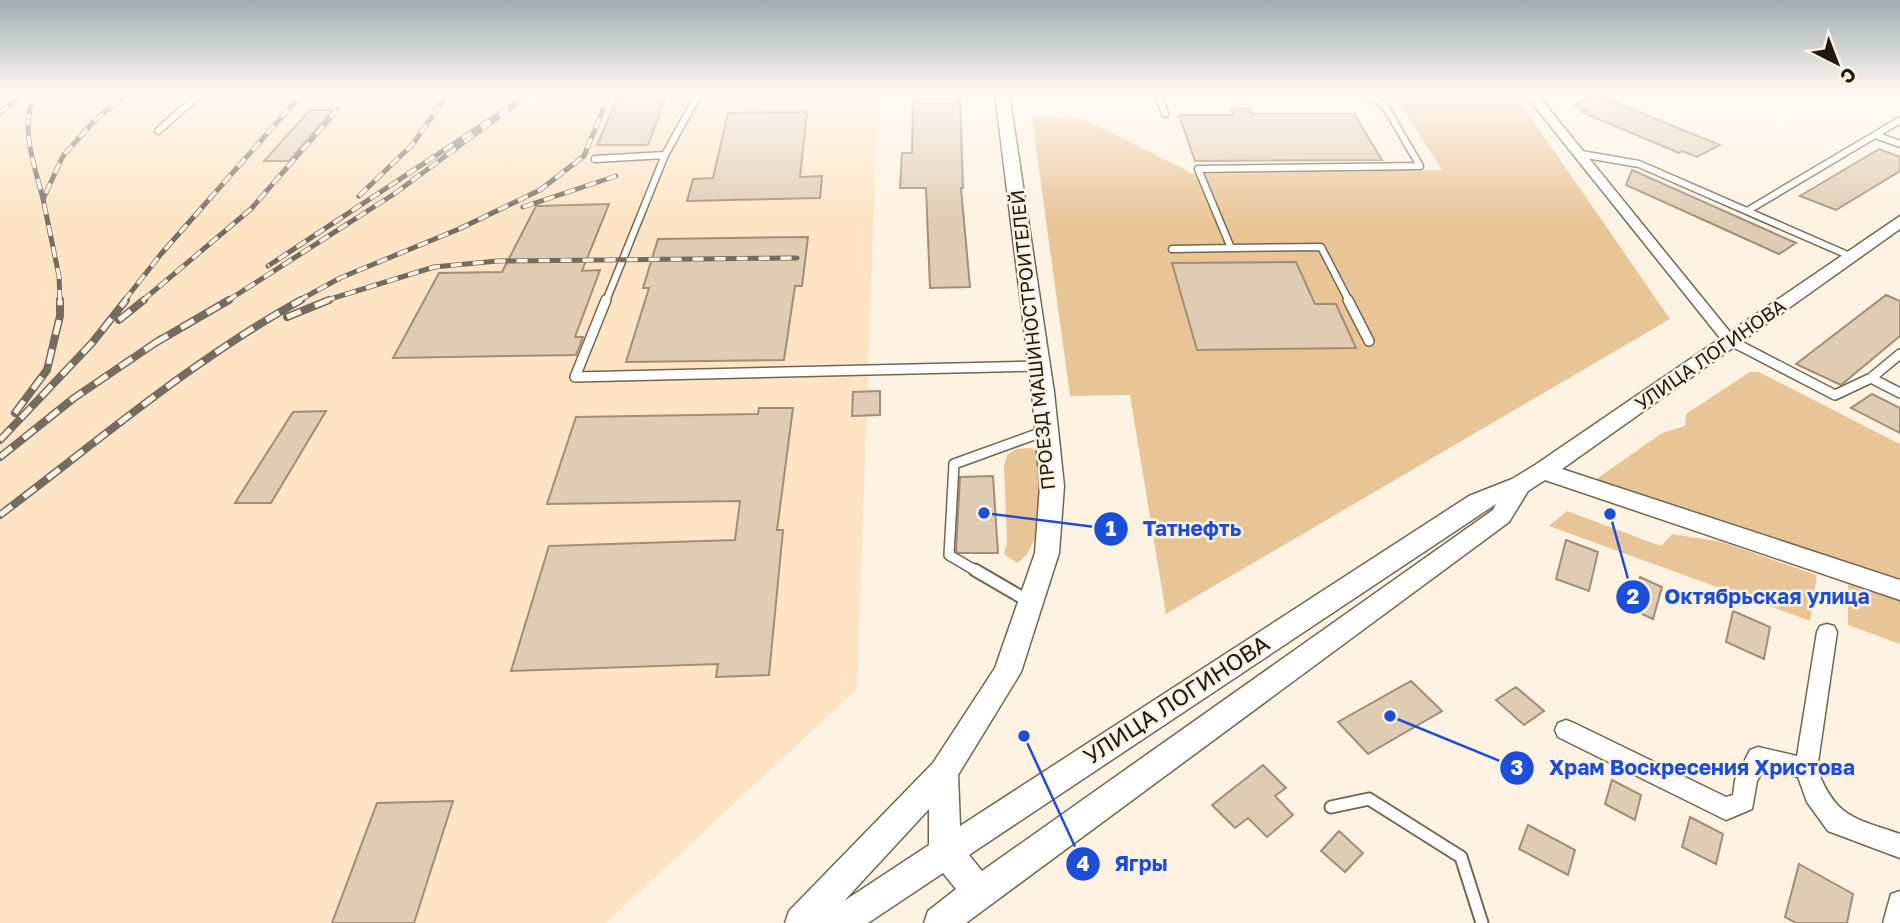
<svg xmlns="http://www.w3.org/2000/svg" width="1900" height="923" font-family="'Golos Text',sans-serif">
	<style>
		.built { fill: #fce4c4 }
		.green { fill: #e8c597 }
		.building { fill: #dfccb3; stroke: #a08e77; stroke-width: 2 }
		.lines { fill: none; stroke-linecap: round; stroke-linejoin: round }
		.lane-far2-casing { stroke: #76654f; stroke-width: 9 }
		.lane-far1-casing { stroke: #76654f; stroke-width: 12 }
		.lane-casing { stroke: #76654f; stroke-width: 15 }
		.street-casing { stroke: #76654f; stroke-width: 3 }
		.secondary-casing { stroke: #76654f; stroke-width: 3 }
		.lane-far2 { stroke: #fff; stroke-width: 6 }
		.lane-far1 { stroke: #fff; stroke-width: 9 }
		.lane { stroke: #fff; stroke-width: 11 }
		.street { fill: #fff; fill-rule: evenodd }
		.secondary { fill: #fff; fill-rule: evenodd }
		.rail-far1-casing { stroke: #756c61; stroke-width: 5 }
		.rail-casing { stroke: #756c61; stroke-width: 8 }
		.rail-far1 { stroke: #fef2e3; stroke-width: 3.5; stroke-dasharray: 11; stroke-linecap: butt }
		.rail { stroke: #fef2e3; stroke-width: 5; stroke-dasharray: 15; stroke-linecap: butt }
		.labels { text-anchor: middle; dominant-baseline: central; stroke-width: 5; stroke-linejoin: round; paint-order: stroke }
		.street-label { font-size: 19px; fill: #201a11; stroke: #fef2e3 }
		.near-street-label { font-size: 23px; fill: #201a11; stroke: #fef2e3 }
		.leader { fill: none; stroke: #1d4ed8; stroke-width: 2.5 }
		.callout-dot { fill: #1d4ed8; stroke: #fef2e3; stroke-width: 2.5 }
		.mark-label { font-size: 21px; text-anchor: middle; font-weight: bold; fill: #fff }
		.callout-label { font-size: 21px; text-anchor: middle; font-weight: bold; fill: #1d4ed8; stroke: #fef2e3; stroke-width: 5; stroke-linejoin: round; paint-order: stroke }
	</style>
	<rect width="100%" height="100%" fill="#fef2e3"/>
	<path class="built" d="M0 93H878L857 689 606 923H0Z"/>
	<path class="green" d="M1392 93H1514L1670 319 1166 614 1130 395 1070 396 1032 118 1084 119 1194 174 1442 170Z
		M1750 372H1759L1900 444V583L1595 480 1662 433 1685 426 1686 414Z
		M1031 448 1043 455C1041 484 1045 547 1017 563L1004 554 1007 542 1004 466 1007 455 1016 449Z
		M1567 511 1661 546 1672 534 1722 542 1817 575 1810 621 1549 526Z
		M1848 584 1900 601V644L1848 625Z"/>
	<path class="building" d="M620 93H667L648 145H597Z
		M1597 95 1720 145 1697 157 1682 151 1679 153 1582 112 1586 111 1573 105Z
		M913 99H960L963 188H961L970 287 930 288 926 188H900L902 153H912Z
		M1249 108 1252 114H1354L1382 160 1195 161 1179 115H1234L1231 109Z
		M310 110H333L289 161H264Z
		M807 112 800 177 822 176 820 198 687 201 693 179 713 178 728 113Z
		M1879 149 1900 157V171L1836 210 1800 196Z
		M1632 170 1796 243 1779 254 1626 185Z
		M609 204 582 271 600 270 575 337H583L576 355 393 358 439 273 502 272 536 206Z
		M808 237 802 286H795L784 360 626 362 649 288H643L658 239Z
		M1296 262 1315 304H1336L1356 348 1197 350 1172 263Z
		M1886 295 1900 301V336L1841 385 1796 364Z
		M880 391V415L852 416 853 392Z
		M1872 394 1900 408V433L1851 408Z
		M759 408H793L777 530H783L769 675 716 677 718 664 511 671 549 546 735 540 740 501 547 504 576 417 758 414Z
		M326 411 271 503H235L293 412Z
		M993 476 998 553H959L956 551 960 477Z
		M1566 540 1598 552 1589 591 1556 579Z
		M1640 577 1662 587 1653 619 1631 609Z
		M1733 611 1770 627 1764 659 1726 642Z
		M1411 681 1442 711 1368 754 1338 722Z
		M1516 687 1544 711 1524 725 1496 700Z
		M1263 765 1286 788 1275 796 1293 815 1267 837 1248 818 1235 828 1212 805Z
		M1612 780 1641 795 1635 820 1605 804Z
		M453 801 414 923H332L377 803Z
		M1690 817 1723 834 1716 864 1682 847Z
		M1528 825 1575 850 1568 875 1519 849Z
		M1339 831 1363 853 1345 872 1321 851Z
		M1799 864 1853 894 1847 923H1796L1785 917Z"/>
	<g class="lines">
		<defs>
			<path id="lane-far2" d="M1158 93 1165 114
				M1900 120 1875 135 1900 144
				M158 131 201 93
				M1581 154 1639 164 1850 256
				M665 155 699 93
				M595 159 665 155 606 301
				M1747 211 1875 135
				M1172 249 1231 248
				M1349 301 1321 247 1231 248 1198 169 1420 166 1385 106 1365 93"/>
			<path id="lane-far1" d="M606 300 575 377 1038 366
				M1348 300 1369 341
				M1729 340 1835 395 1871 378 1900 354
				M1871 378 1900 393
				M978 572 949 555 954 464 1045 431"/>
			<path id="lane" d="M975 570 1030 602
				M1331 807 1369 799 1461 857 1482 923"/>
			<path id="street" d="M1524 93H1536L1734 337 1737 340 1734 343H1724Z
				M1827 624 1834 626 1837 632 1817 769C1836 818 1854 818 1900 834V858L1828 831 1807 802 1798 777 1764 769 1757 781 1752 809 1726 820 1558 737 1555 730 1558 723 1566 720 1574 723 1726 797 1733 795 1735 780 1750 750 1758 747 1797 756 1817 632 1820 626Z
				M1900 891V923H1883L1891 894Z"/>
			<path id="secondary" d="M995 93H1009L1054 392 1064 486 1059 553 1021 672 958 775 960 826 1469 496 1512 479 1535 465 1900 216V229L1562 469 1900 580V600L1545 480 1528 491 1509 522 966 923H924L928 911 956 889 943 873 868 923H785L789 911 933 763 995 668 1035 553 1040 486 1032 392ZM1496 504 1493 510 982 871 969 855ZM929 809V845L844 901Z"/>
		</defs>
		<use href="#lane-far2" class="lane-far2-casing"/>
		<use href="#lane-far1" class="lane-far1-casing"/>
		<use href="#lane" class="lane-casing"/>
		<use href="#street" class="street-casing"/>
		<use href="#secondary" class="secondary-casing"/>
		<use href="#lane-far2" class="lane-far2"/>
		<use href="#lane-far1" class="lane-far1"/>
		<use href="#lane" class="lane"/>
		<use href="#street" class="street"/>
		<use href="#secondary" class="secondary"/>
		<defs>
			<path id="rail-far1" d="M36 93C18 125 35 166 43 199
				M0 113 25 93
				M359 196 413 144 448 93
				M523 207 616 176
				M60 301 59 276 43 199 63 156 95 120 129 93
				M124 301 161 254 303 93
				M142 301 251 209 337 110
				M227 301 394 194 531 93 268 266
				M298 301 340 278 459 229 540 190 584 156 610 93
				M324 301 434 267 497 261 797 258"/>
			<path id="rail" d="M287 317 329 300
				M119 320 144 300
				M155 343 229 300
				M15 413 47 370 60 316V300
				M0 440 92 343 126 300
				M0 457 74 398 161 339
				M0 515C98 441 194 359 301 300"/>
		</defs>
		<use href="#rail-far1" class="rail-far1-casing"/>
		<use href="#rail" class="rail-casing"/>
		<use href="#rail-far1" class="rail-far1"/>
		<use href="#rail" class="rail"/>
	</g>
	<linearGradient id="sky" x2="0" y2="1"><stop stop-color="#9fadb2"/><stop offset="0.42" stop-color="#fff9f2"/><stop offset="1" stop-color="#fff9f2" stop-opacity="0"/></linearGradient>
	<rect width="1900" height="222" fill="url(#sky)"/>
	<g class="labels">
		<g class="street-label">
			<text transform="translate(1032 340) rotate(-96)">ПРОЕЗД МАШИНОСТРОИТЕЛЕЙ</text>
			<text transform="translate(1710 354) rotate(-35)">УЛИЦА ЛОГИНОВА</text>
		</g>
		<g class="near-street-label">
			<text transform="translate(1176 699) rotate(-33)">УЛИЦА ЛОГИНОВА</text>
		</g>
	</g>
	<path class="leader" d="M984 513L1111 529M1610 514L1633 597M1390 716L1517 768M1024 736L1083 864"/>
	<g class="callout-dot">
		<circle cx="984" cy="513" r="7"/>
		<circle cx="1610" cy="514" r="7"/>
		<circle cx="1390" cy="716" r="7"/>
		<circle cx="1024" cy="736" r="7"/>
		<circle cx="1111" cy="529" r="18"/>
		<circle cx="1633" cy="597" r="18"/>
		<circle cx="1517" cy="768" r="18"/>
		<circle cx="1083" cy="864" r="18"/>
	</g>
	<g class="mark-label">
		<text x="1111" y="536">1</text>
		<text x="1633" y="604">2</text>
		<text x="1517" y="775">3</text>
		<text x="1083" y="871">4</text>
	</g>
	<g class="callout-label">
		<text x="1192" y="536">Татнефть</text>
		<text x="1767" y="604">Октябрьская улица</text>
		<text x="1702" y="775">Храм Воскресения Христова</text>
		<text x="1141" y="871">Ягры</text>
	</g>
	<g transform="translate(1837 63) rotate(138)" stroke="#fef2e3" stroke-width="5" paint-order="stroke">
	<path d="M0-5L12 26L0 18L-12 26Z" fill="#201a11"/>
	<text y="-10" font-size="19" font-weight="bold" text-anchor="middle" fill="#201a11">С</text>
	</g>
</svg>
